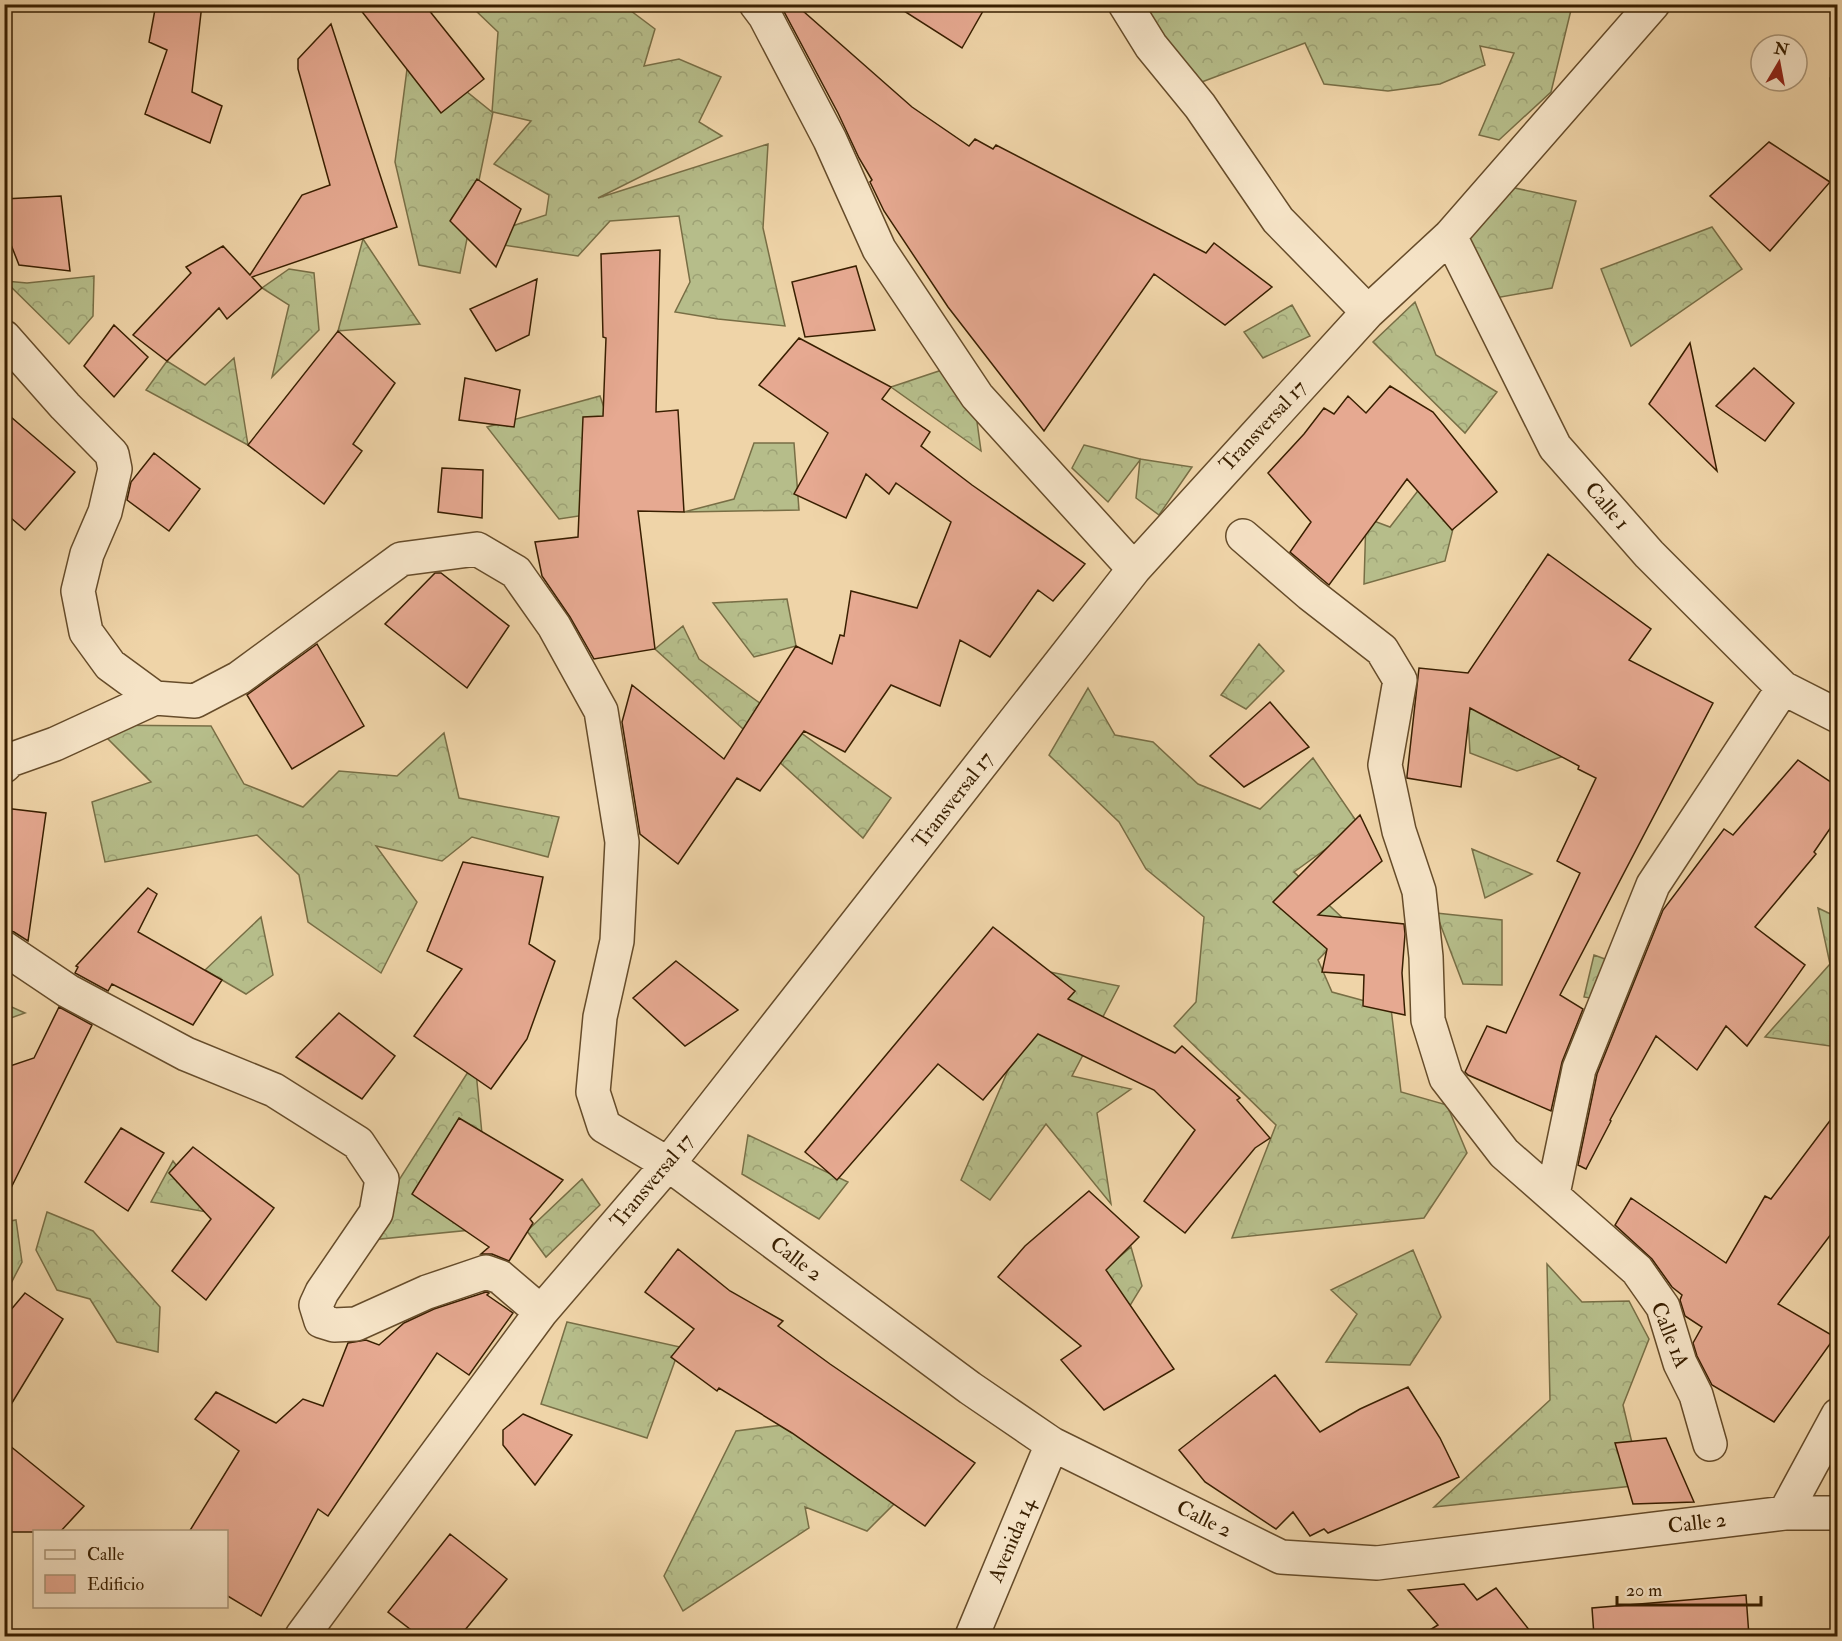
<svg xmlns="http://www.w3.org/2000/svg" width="1842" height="1641" font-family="'IM FELL Double Pica',serif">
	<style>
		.forest { fill: url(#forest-crowns); stroke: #786e45; stroke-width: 1.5 }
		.building { fill: #e6a991; stroke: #391f00; stroke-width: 1.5 }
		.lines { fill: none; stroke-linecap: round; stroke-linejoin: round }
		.minor-casing { stroke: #664c2a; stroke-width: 36 }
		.minor { stroke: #f5e3c6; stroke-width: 33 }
		.labels { text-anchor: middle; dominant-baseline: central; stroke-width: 5; stroke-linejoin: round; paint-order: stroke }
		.street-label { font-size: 21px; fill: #391f00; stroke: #f5e3c6 }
	</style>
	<defs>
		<pattern id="forest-crowns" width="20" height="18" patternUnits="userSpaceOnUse" patternTransform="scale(1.5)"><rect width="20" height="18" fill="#b6bd8a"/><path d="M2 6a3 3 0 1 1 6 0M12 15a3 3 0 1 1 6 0" fill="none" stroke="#9da275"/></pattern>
	</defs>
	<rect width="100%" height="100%" fill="#efd4a8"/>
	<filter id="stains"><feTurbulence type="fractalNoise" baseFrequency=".00333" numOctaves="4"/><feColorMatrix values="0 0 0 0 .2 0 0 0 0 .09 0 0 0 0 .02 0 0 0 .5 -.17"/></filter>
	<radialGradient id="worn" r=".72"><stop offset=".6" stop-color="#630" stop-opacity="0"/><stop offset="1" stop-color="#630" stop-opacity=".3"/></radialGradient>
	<path class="forest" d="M1536 4 1558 8V5L1564 4 1559 8 1571 10 1551 92 1499 140 1479 135 1514 53 1480 46 1485 65 1440 84 1388 91 1324 84 1305 43 1199 83 1142 5Z
		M475 5H623L655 29 644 66 679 59 721 77 699 122 722 136 598 198 768 144 763 228 785 326 718 319 675 312 690 282 679 216 610 221 578 256 469 240 546 215 549 195 494 164 531 121 493 112 460 273 419 265 395 162 410 46 492 112 498 32 474 9Z
		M1837 74V124L1832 122 1830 78Z
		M1496 184 1576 201 1552 288 1484 300 1452 234Z
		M1712 227 1742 269 1631 346 1601 269Z
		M363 239 420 324 338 331Z
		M289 269 314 273 319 330 272 377 289 305 262 288Z
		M94 276 93 316 69 344 5 281 27 283Z
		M1415 302 1436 355 1497 392 1465 433 1373 342Z
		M1292 305 1310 336 1263 358 1244 332Z
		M234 358 248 445 146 390 167 361 205 385Z
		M948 368 974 400 981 451 891 387Z
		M600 396 638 507 559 519 487 427Z
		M754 443H794L799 510 684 512 734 499Z
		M1084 445 1140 459 1192 467 1159 515 1136 498 1140 460 1108 502 1072 468Z
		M1427 479 1456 517 1445 561 1364 584 1366 518 1390 527Z
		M787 599 796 646 754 657 713 603Z
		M683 626 699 659 891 798 863 838 655 649Z
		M1259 644 1284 671 1246 709 1221 695Z
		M1466 681 1628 736 1517 771 1470 753Z
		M1088 688 1115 735 1153 742 1198 784 1260 809 1313 758 1359 825 1294 872 1351 926 1318 960 1332 992 1391 1008 1401 1092 1447 1105 1467 1153 1424 1218 1232 1238 1276 1125 1174 1026 1196 1002 1204 917 1146 869 1119 822 1049 755Z
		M94 725 211 726 244 784 303 807 339 771 397 776 444 733 459 798 559 817 548 857 472 837 442 861 376 846 417 902 381 973 308 922 299 875 257 835 105 862 92 802 151 782Z
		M1472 849 1532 874 1485 898Z
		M1818 908 1837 917V1047L1765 1037 1830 964Z
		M1436 913 1502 920V985L1463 984Z
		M261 917 273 975 246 994 205 970Z
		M1594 955 1657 978 1639 1007 1584 997Z
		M1050 972 1119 986 1072 1076 1131 1089 1097 1113 1111 1204 1046 1124 990 1200 961 1180Z
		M4 1004H5L25 1013 5 1020Z
		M475 1061 491 1228 360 1241Z
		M748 1135 848 1182 819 1219 742 1174Z
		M173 1161 212 1213 151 1202Z
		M582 1179 600 1205 546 1257 527 1231Z
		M47 1212 93 1231 160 1307 158 1352 117 1342 90 1299 57 1290 36 1250Z
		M16 1220 22 1262 5 1295V1222Z
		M1131 1247 1142 1286 1123 1317 1081 1290Z
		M1413 1250 1441 1317 1410 1365 1326 1362 1357 1314 1331 1290Z
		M1547 1264 1582 1302 1629 1301 1649 1339 1623 1405 1642 1485 1434 1507 1550 1400Z
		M567 1322 680 1347 647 1438 541 1404Z
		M790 1424 901 1497 867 1531 805 1507 809 1528 683 1611 664 1576 736 1431Z"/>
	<path class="building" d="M156 4H202L192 92 222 106 210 143 145 114 167 50 149 42Z
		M356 4H424L484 79 441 113Z
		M780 4H795L912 107 969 146 975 139 993 149 996 145 1206 253 1214 243 1272 287 1225 325 1154 274 1044 431 948 307 884 211 870 182 872 180 859 158 838 113Z
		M893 4H987L962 48Z
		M331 24 397 227 252 277 262 288 227 319 219 308 167 361 133 335 191 273 186 267 223 246 250 275 302 195 330 185 298 69V59Z
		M1769 142 1830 182 1770 251 1710 196Z
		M477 179 521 209 496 267 450 221Z
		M61 196 70 271 19 265 4 227V199Z
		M660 250 656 412 678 410 684 512 638 511 655 649 594 659 570 617 542 576 535 542 578 537 583 417 603 416 606 338 603 337 601 254Z
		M856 266 875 330 805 337 792 282Z
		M537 279 529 335 496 351 470 309Z
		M114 325 148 357 114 397 84 366Z
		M338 331 395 383 353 444 362 451 324 504 248 445Z
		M799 338 891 387 882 399 930 432 921 446 972 485 1085 564 1053 601 1038 590 990 657 960 640 940 706 891 685 845 752 804 731 760 791 737 778 678 864 640 834 622 722 632 685 724 759 796 646 832 664 840 635 844 636 851 591 917 608 951 522 896 483 889 494 866 474 846 518 794 494 828 433 759 385Z
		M1690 343 1717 471 1649 404Z
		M1754 368 1794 403 1765 441 1716 406Z
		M465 378 520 390 514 427 459 420Z
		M1390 386 1433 412 1497 492 1452 530 1407 479 1329 585 1290 552 1311 522 1268 473 1304 434 1324 408 1334 414 1348 396 1366 413Z
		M4 411 75 472 25 530 4 512Z
		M154 453 200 489 169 531 127 500 131 482Z
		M442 468 483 470 482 518 438 512Z
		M1548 554 1651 629 1629 660 1713 703 1560 995 1583 1009 1562 1062 1551 1111 1468 1075 1465 1072 1487 1026 1506 1033 1580 873 1557 861 1596 778 1578 769 1579 766 1470 708 1461 787 1407 778V776L1419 668 1468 673Z
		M435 573H441L509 626 467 688 385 624Z
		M317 644 364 726 292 769 247 695Z
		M1270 702 1309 747 1244 787 1210 756Z
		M1798 760 1838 787V817L1814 852 1816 854 1755 927 1805 965 1747 1046 1726 1026 1697 1070 1656 1036 1610 1120 1611 1121 1586 1169 1578 1165 1597 1074 1663 910 1724 829 1733 835Z
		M4 808 46 813 28 941 14 932 4 929Z
		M1360 815 1382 861 1318 915 1404 924 1405 934 1402 973 1405 1015 1363 1006 1364 975 1322 972 1327 949 1273 902Z
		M463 862 543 877 529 944 555 961 527 1039 491 1089 414 1036 462 969 427 951Z
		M148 888 157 894 138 932 222 980 193 1025 112 984 108 991 75 973 78 967 76 966Z
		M993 927 1075 991 1068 999 1175 1053 1182 1046 1240 1098 1237 1100 1270 1138 1255 1148 1185 1233 1144 1201 1195 1130 1154 1090 1038 1034 983 1100 938 1064 837 1180 805 1152Z
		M676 961 738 1010 685 1046 633 998Z
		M59 1007 92 1025 4 1202V1068L34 1058Z
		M339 1013 395 1056 362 1099 296 1057Z
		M1838 1110V1225L1778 1304 1835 1337 1774 1422 1712 1385 1697 1356 1693 1343 1702 1327 1685 1316 1680 1300 1682 1295 1672 1287 1652 1259 1615 1225 1631 1198 1726 1263 1765 1196 1771 1199Z
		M459 1118 563 1180 530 1219 533 1223 509 1261 492 1254H481L489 1247 412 1194Z
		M121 1128 164 1153 128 1211 85 1182Z
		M193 1147 274 1208 206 1300 172 1271 211 1219 169 1173Z
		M1089 1191 1139 1237 1106 1270 1174 1369 1104 1410 1061 1360 1081 1346 998 1277 1025 1246Z
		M678 1249 730 1291 783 1321 778 1326 830 1364 975 1463 925 1526 792 1433 719 1388 717 1391 671 1357 694 1329 645 1292Z
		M486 1292 489 1293 487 1295 513 1313 469 1375 437 1353 328 1516 318 1509 261 1616 226 1595V1532H189L239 1451 195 1419 216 1392 276 1423 303 1399 323 1406 348 1343 366 1340 379 1345 404 1323 434 1309Z
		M25 1293 63 1319 4 1416V1318Z
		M1275 1375 1320 1432 1360 1409 1408 1387 1440 1438 1459 1477 1328 1533 1324 1529 1310 1536 1293 1512 1276 1529 1205 1482 1179 1450Z
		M523 1414 572 1435 535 1485 503 1445V1430Z
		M1666 1438 1694 1502 1633 1504 1615 1443Z
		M4 1441 84 1506 60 1532H4Z
		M450 1534 507 1579 460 1636H419L388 1612Z
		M1464 1584 1477 1600 1496 1588 1534 1636H1420L1438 1625 1408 1590Z
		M1746 1595 1749 1636H1594L1592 1608Z"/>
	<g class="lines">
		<defs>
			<path id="minor" d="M756 4 765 16 830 140 879 249 977 396 1134 569
				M1125 4 1151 46 1200 106 1278 220 1368 312
				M1450 236 1555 447 1649 554 1783 688 1838 716
				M4 337 65 406 112 454 115 469 105 512 87 554 78 591 86 632 110 665 155 698
				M1243 536 1310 594 1382 650 1400 680 1385 765 1399 831 1419 891 1426 957 1428 1020 1446 1078 1504 1153 1637 1270 1663 1307 1680 1363 1696 1395 1710 1444
				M4 766 10 760 55 744 155 698 195 701 239 678 401 559 477 549 516 572 554 626 601 711 622 842 617 941 600 1017 593 1092 604 1126 668 1164 970 1388 1052 1444 1281 1557 1377 1563 1785 1513H1838
				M4 948 68 991 186 1054 274 1090 358 1143 382 1179 376 1213 322 1292 316 1305 321 1321 334 1325 356 1324 427 1292 486 1272 500 1277 541 1312
				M1553 1194 1579 1069 1653 885 1783 688
				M1785 1513 1838 1415
				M302 1636 541 1312 668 1164 1134 569 1368 312 1450 236 1653 4
				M972 1636 1052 1444"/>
		</defs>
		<use href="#minor" class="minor-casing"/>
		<use href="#minor" class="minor"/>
	</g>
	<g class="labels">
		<g class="street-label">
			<text transform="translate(1263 426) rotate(-47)">Transversal 17</text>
			<text transform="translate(1607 506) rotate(49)">Calle 1</text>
			<text transform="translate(953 800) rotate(-52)">Transversal 17</text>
			<text transform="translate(652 1181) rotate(-50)">Transversal 17</text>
			<text transform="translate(796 1259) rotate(37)">Calle 2</text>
			<text transform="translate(1670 1335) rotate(68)">Calle 1A</text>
			<text transform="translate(1204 1519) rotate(26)">Calle 2</text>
			<text transform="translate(1697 1523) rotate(-7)">Calle 2</text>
			<text transform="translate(1012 1540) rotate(-67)">Avenida 14</text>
		</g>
	</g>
	<rect width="1842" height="1641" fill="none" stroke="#efd4a8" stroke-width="24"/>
	<rect x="6" y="6" width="1830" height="1629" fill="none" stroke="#391f00" stroke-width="3"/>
	<rect x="12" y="12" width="1818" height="1617" fill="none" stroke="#391f00" stroke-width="1.5"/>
	<rect x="33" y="1530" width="195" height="78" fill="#f5e3c6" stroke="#aa9577" stroke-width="1.5"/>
	<rect x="45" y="1550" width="30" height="9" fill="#f5e3c6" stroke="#aa9577" stroke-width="1.5"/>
	<text x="87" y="1560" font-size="18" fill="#391f00">Calle</text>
	<rect x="45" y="1575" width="30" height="18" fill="#e6a991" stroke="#aa9577" stroke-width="1.5"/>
	<text x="87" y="1590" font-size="18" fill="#391f00">Edificio</text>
	<g transform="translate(1779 63) rotate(10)"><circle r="28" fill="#f5e3c6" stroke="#aa9577" stroke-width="1.5"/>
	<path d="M0-4.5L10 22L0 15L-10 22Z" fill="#8f2418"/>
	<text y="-9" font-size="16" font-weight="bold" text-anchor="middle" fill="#391f00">N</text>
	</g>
	<path d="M1617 1596v9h144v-9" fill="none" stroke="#391f00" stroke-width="3"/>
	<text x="1626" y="1596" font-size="18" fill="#391f00" stroke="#f5e3c6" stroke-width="4.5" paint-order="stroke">20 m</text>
	<rect width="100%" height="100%" filter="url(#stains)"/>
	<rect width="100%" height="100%" fill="url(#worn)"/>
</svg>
